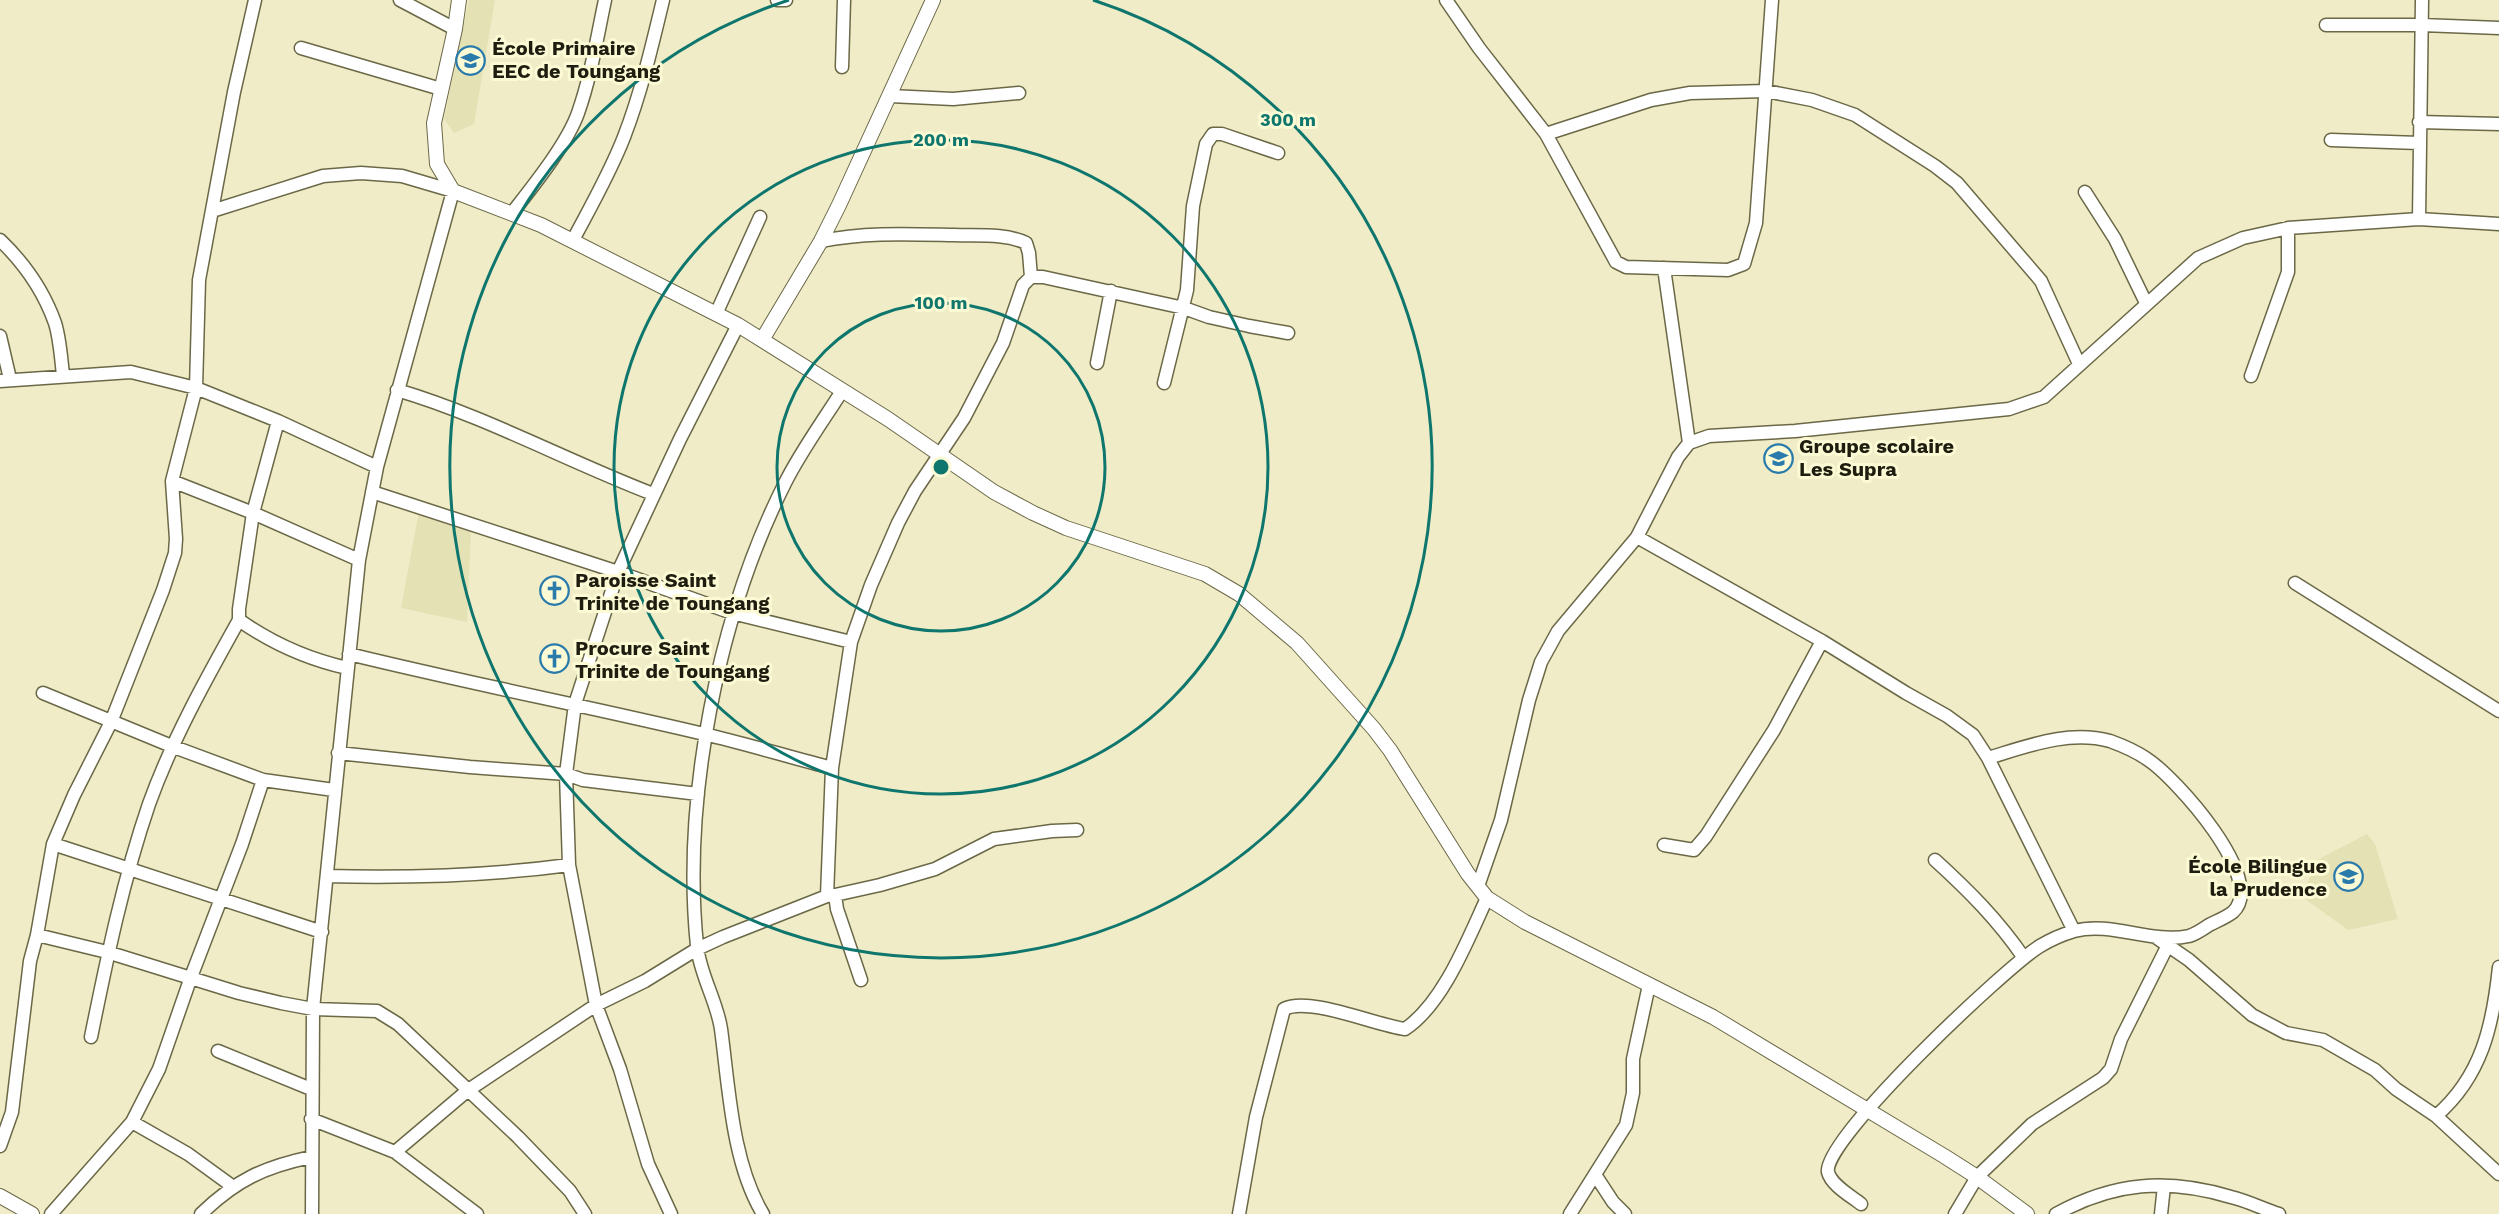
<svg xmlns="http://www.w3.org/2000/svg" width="2499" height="1214" font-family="'Work Sans',sans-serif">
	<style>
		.built { fill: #e4e1b5 }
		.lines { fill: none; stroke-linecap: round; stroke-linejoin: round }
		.minor-casing { stroke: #6b6847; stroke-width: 15 }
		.tertiary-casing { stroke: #6b6847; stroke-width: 16 }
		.minor { stroke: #fff; stroke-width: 12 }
		.tertiary { stroke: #fff; stroke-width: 14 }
		.ring { fill: none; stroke: #0f766e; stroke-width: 3 }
		.labels { text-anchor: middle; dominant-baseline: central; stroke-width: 6; stroke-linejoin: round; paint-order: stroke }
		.poi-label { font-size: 20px; font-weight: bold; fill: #1e1d0f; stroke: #fcfad4; text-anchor: start }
		.centre { fill: #0f766e; stroke: #fcfad4; stroke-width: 3 }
		.ring-label { font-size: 18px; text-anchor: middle; font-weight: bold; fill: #0f766e; stroke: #fcfad4; stroke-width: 6; stroke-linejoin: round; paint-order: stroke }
	</style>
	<rect width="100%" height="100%" fill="#efecc7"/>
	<path class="built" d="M469 0H495L474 124 454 133 444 119Z
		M419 511 471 530 467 622 401 608Z
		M2367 834 2375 844 2398 919 2348 930 2301 896 2319 859Z"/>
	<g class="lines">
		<defs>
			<path id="minor" d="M400 0 455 29
				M777 0H786
				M1446 0 1479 48 1546 134 1616 262 1626 267 1728 270 1744 264 1756 223 1772 0
				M2326 25H2422L2499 28
				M301 48 441 89
				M842 67 844 0
				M890 96 953 99 1019 93
				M2419 122 2499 124
				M1546 134 1651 100 1690 93 1766 91 1812 100 1855 115 1935 166 1957 183 2041 281 2079 364
				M2331 140 2419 143
				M2085 192 2115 239 2146 303
				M212 211 323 176 361 173 402 176 453 191 377 467 359 560 313 1009 312 1214
				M512 213C533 186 567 144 578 113 591 76 597 38 605 0
				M2419 219 2422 0
				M0 240C24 263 44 292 55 323 60 339 61 358 63 375
				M573 240C591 206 610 173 624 137 641 93 652 46 663 0
				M821 241C865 232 908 234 954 235 976 236 1005 233 1026 243L1029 253 1031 277
				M1664 268 1689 443
				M716 314 760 217
				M0 336 10 379
				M1097 363 1111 291
				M2251 376 2288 272V228
				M0 381 131 372 196 388 278 421 377 467
				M1164 383 1187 290 1193 206 1206 144 1213 134H1222L1278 153
				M397 390C485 416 567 461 653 494
				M278 421 253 513 239 609V620C273 644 307 659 347 668
				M172 481 253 513 359 560
				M372 492 618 572 732 613 851 642
				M1637 537 1822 641 1906 693 1947 716 1973 735 1988 758 2074 931
				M2295 583 2499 711
				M349 654C467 683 586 706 704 734 747 744 789 757 832 768
				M43 693 174 747 263 780 334 790
				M338 753 470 767 566 774 583 780 698 794
				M53 844 322 932
				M1664 845 1694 850 1706 836 1774 730 1822 641
				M1935 860C1969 891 1998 920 2024 958
				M327 876C409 878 488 876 569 865
				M1478 886 1501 820 1529 700 1541 662 1558 631 1637 537 1678 457 1689 443 1709 436 1795 431 2009 409 2044 397 2198 258 2243 238 2288 228 2419 219 2499 224
				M835 895 880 885 935 869 994 839 1052 831 1077 830
				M827 896 832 768 851 642 871 585 898 523 915 491 964 418 1003 343 1023 285 1031 277H1043L1184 308 1209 317 1249 326 1288 333
				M37 935 107 952 239 993 281 1003 313 1009 377 1011 398 1024 518 1137 570 1191 585 1214
				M2157 938 2189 960 2252 1015 2286 1033 2323 1040 2375 1070 2396 1089 2436 1116 2499 1174
				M91 1037C107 958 123 880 149 804 172 740 206 679 239 620
				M218 1051 311 1089
				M2436 1116C2482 1076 2493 1025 2499 967
				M311 1119 395 1152 477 1214
				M132 1122 188 1154 232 1186
				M0 1146 12 1112 30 961 37 935 53 844 74 795 111 722 163 590 175 553 176 539 172 481 196 388 199 280 234 92 255 0
				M395 1152 467 1091 596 1005 645 981 697 949 723 937 827 896 835 895 837 909 861 980
				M1596 1176 1613 1202 1625 1214
				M1861 1204C1851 1196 1831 1185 1828 1172 1822 1140 2007 966 2040 946 2050 940 2064 934 2074 931 2112 921 2151 944 2189 936 2196 934 2203 929 2209 925 2217 921 2227 917 2233 912 2268 880 2175 777 2147 759 2137 752 2121 745 2110 741 2068 730 2028 746 1988 758
				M51 1214 132 1122 159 1069 191 977 242 844 263 780
				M201 1214C236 1180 264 1167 311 1157
				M671 1214 648 1164 620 1069 596 1005 569 865 566 774 575 704 618 572 680 439 738 325
				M763 1214C732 1163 729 1088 721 1029 717 1001 700 975 697 946 682 799 718 616 785 483 801 451 823 421 842 391
				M1239 1214 1256 1117 1284 1009C1309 996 1375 1025 1405 1029 1443 1004 1468 939 1487 898
				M1570 1214 1626 1125 1633 1093V1059L1649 985
				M1955 1214 1977 1177 2032 1124 2103 1078 2111 1069 2121 1039 2168 945
				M2056 1214C2114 1182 2167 1178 2231 1197 2248 1201 2263 1209 2279 1214
				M2161 1214 2164 1186"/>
			<path id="tertiary" d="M459 0 455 29 434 123 437 164 453 191 541 225 738 325 888 419 994 492 1033 513 1066 528 1205 574 1239 594 1297 643 1374 729 1390 750 1468 874 1487 898 1525 922 1713 1017 1944 1156 1977 1177 2027 1214
				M762 340 821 241 839 205 933 0
				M0 1196 32 1214"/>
		</defs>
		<use href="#minor" class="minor-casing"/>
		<use href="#tertiary" class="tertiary-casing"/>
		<use href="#minor" class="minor"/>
		<use href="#tertiary" class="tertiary"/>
	</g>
	<g class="ring">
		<circle cx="941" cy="467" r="164"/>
		<circle cx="941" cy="467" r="327"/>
		<path d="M1093 0A491 491 0 1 1 789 0"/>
	</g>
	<defs>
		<symbol id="school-ring" viewBox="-11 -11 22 22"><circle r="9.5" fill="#fcfad4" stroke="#2a7bac" stroke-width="1.5"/><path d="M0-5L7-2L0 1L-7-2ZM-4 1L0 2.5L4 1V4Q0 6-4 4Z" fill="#2a7bac"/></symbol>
		<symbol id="church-ring" viewBox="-11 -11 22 22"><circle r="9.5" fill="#fcfad4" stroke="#2a7bac" stroke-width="1.5"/><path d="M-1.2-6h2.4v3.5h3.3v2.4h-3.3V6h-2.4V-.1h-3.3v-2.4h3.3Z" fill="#2a7bac"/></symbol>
	</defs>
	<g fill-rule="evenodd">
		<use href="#school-ring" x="454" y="44" width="33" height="33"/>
		<use href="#school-ring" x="1762" y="442" width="33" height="33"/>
		<use href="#church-ring" x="538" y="574" width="33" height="33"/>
		<use href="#church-ring" x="538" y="642" width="33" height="33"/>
		<use href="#school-ring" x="2332" y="860" width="33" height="33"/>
	</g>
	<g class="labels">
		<g class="poi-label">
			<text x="492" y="48">École Primaire<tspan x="492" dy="23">EEC de Toungang</tspan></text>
			<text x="1799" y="446">Groupe scolaire<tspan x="1799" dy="23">Les Supra</tspan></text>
			<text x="575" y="580">Paroisse Saint<tspan x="575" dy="23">Trinite de Toungang</tspan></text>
			<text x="575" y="648">Procure Saint<tspan x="575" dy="23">Trinite de Toungang</tspan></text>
			<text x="2327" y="866" text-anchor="end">École Bilingue<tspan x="2327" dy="23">la Prudence</tspan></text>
		</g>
	</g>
	<circle cx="941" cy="467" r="9" class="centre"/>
	<g class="ring-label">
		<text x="1288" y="126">300 m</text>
		<text x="941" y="146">200 m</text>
		<text x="941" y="309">100 m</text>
	</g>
</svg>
